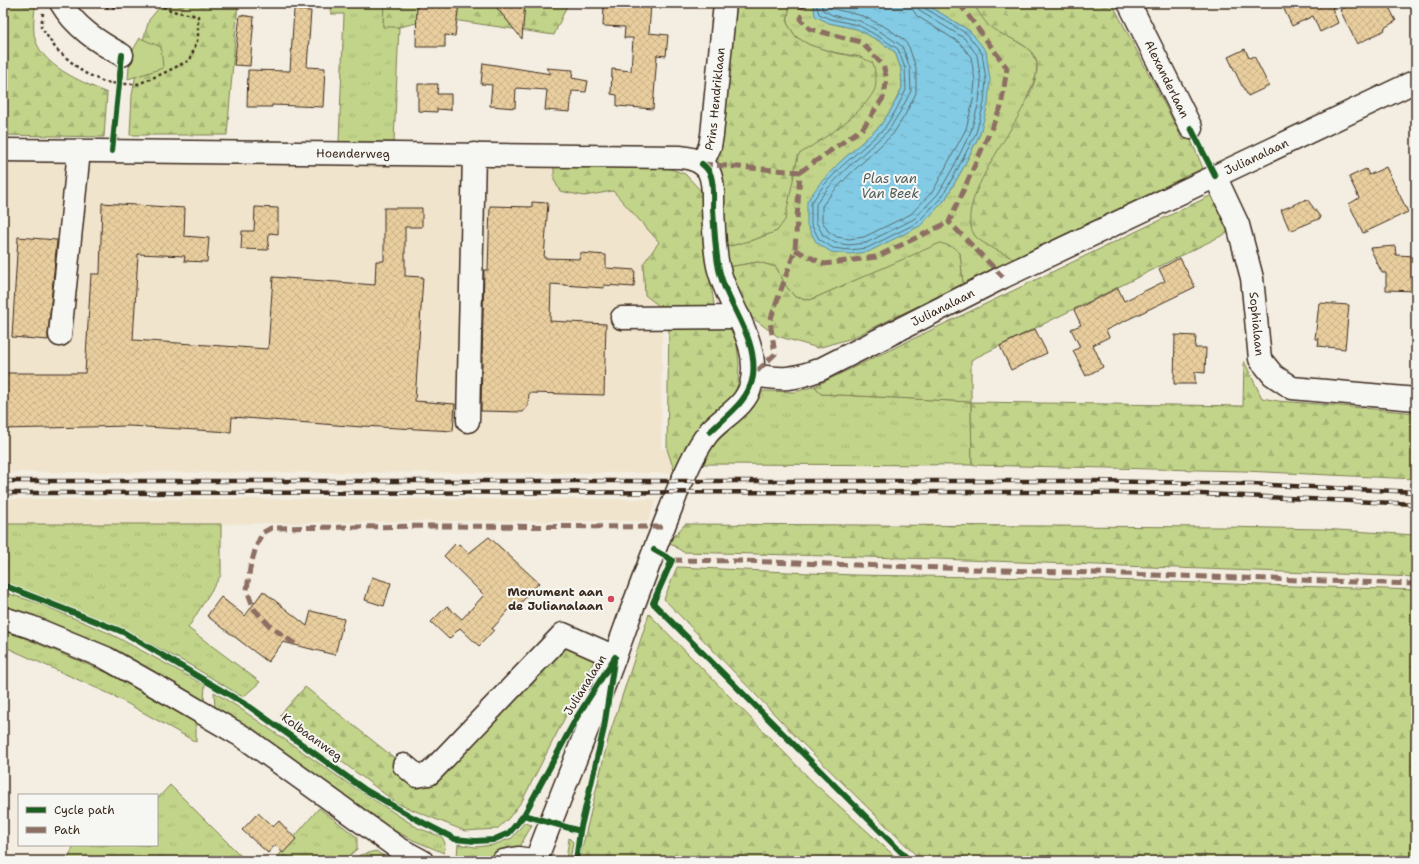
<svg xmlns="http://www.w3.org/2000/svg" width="1419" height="864" font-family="'Shantell Sans',sans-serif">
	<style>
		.built { fill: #f0e4cd }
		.grass { fill: url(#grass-tufts); stroke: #7e7f54 }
		.forest { fill: url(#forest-firs); stroke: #7e7f54 }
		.green { fill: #c1d489; stroke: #7e7f54 }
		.water { fill: url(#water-ripples); stroke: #668b95 }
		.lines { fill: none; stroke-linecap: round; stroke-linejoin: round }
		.shore { stroke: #586a6d; stroke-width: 1 }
		.building { fill: url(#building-cross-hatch); stroke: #3b2a1e }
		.minor-casing { stroke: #3b2a1e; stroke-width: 25 }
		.path { stroke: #3b2a1e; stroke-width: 2.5; stroke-dasharray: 3 3; stroke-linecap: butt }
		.minor { stroke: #f6f6f2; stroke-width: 22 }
		.rail-casing { stroke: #3b2a1e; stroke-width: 4.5 }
		.rail { stroke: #f6f6f2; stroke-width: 3; stroke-dasharray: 9; stroke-linecap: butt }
		.quiet { stroke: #8d6e63; stroke-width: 5; stroke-dasharray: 10 5; stroke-linecap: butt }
		.cycleway-casing { stroke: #f6f6f2; stroke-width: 8 }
		.cycleway { stroke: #1b5e20; stroke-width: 6 }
		.poi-dot { fill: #d1495b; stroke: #f6f6f2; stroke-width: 1.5 }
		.labels { text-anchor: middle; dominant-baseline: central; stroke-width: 4; stroke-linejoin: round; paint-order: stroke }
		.street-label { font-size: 12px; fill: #3b2a1e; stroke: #f6f6f2 }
		.poi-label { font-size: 12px; font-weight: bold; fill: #3b2a1e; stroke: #f6f6f2; text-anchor: end }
		.water-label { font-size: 13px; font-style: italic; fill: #515a59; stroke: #f6f6f2 }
	</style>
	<defs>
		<pattern id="grass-tufts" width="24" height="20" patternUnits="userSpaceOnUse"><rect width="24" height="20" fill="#c1d489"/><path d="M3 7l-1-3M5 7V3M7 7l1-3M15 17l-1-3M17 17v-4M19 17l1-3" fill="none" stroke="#a7b676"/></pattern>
		<pattern id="forest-firs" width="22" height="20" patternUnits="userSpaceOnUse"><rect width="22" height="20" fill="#c1d489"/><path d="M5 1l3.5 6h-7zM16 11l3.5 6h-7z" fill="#a7b676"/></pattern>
		<pattern id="water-ripples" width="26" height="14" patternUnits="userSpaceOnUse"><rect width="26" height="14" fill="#83cbe4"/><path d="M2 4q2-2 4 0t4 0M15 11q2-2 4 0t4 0" fill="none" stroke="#72aec3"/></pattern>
		<pattern id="building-cross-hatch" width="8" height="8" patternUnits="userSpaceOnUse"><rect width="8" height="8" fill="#e9ce9e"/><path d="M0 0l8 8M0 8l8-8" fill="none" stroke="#c9b188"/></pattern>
	</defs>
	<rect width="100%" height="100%" fill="#f3eee1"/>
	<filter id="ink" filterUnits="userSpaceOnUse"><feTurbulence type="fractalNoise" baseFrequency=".025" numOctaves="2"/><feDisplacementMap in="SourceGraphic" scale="8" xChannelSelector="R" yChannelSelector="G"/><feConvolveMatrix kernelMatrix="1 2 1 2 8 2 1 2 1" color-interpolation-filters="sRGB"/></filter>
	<g filter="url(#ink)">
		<path class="built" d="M3 157 664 165 661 448 667 449 675 473 3 472Z
			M3 499H657L648 521H430L221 524H3Z"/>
		<path class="grass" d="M331 3H384L383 26 399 27 394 142H339L344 14H331Z
			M790 3H813L812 4 829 23 857 29 879 41 895 52 901 69 902 88 892 108 880 126 839 163 945 200 962 170 980 134 970 31 924 3H973L977 10 1011 38 1029 49 1037 63 1036 76 1026 100 977 238 1014 259 963 284 960 253 940 244 810 300 795 297 786 286 776 267 758 262 722 268 719 249 756 239 777 231 793 178 798 155 812 145 860 57C843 54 808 49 796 36 792 32 790 27 787 23Z
			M815 386 821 394 971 402 972 465 700 464 711 447 753 408 763 391 795 392Z
			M3 524H221V575L188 628 260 682 243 697 190 665 123 629 3 588Z
			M3 592 38 603 111 634 205 685 204 701 110 649 3 607Z
			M3 629 115 676 196 722V742L112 695 3 646Z
			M214 692 238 707 346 782 418 828 442 837 445 843 444 853 413 840 379 823 215 708Z
			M170 785 246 861H67L74 845H157V799Z
			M319 808 357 837V849L343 861H294L285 855 281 861H274Z
			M524 823 532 825 520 846 505 855 486 861 457 856 458 844 475 847 493 845 512 838Z
			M569 838 573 842 570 861H566Z"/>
		<path class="forest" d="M3 3H36C34 13 33 24 34 34 39 66 81 81 107 93L104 137 3 135Z
			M163 3H238L227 135H130L132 95 141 47 149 20Z
			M384 3H568L554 35 439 18 399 27H383Z
			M737 3H790L787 23 796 37 810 45 835 53 860 57 873 63C875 71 878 82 874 91 860 117 822 139 798 155L785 220 777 231 756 239 719 249 718 147Z
			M973 3H1112L1183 140 1190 138 1203 168 1014 259C1006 255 982 243 977 238 943 202 1041 108 1037 64 1035 45 1007 38 993 29 985 24 978 11 973 3Z
			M554 166 668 168 685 174 701 191 705 245 714 304 705 311 668 313 645 295 643 264 659 242 613 191 584 196 560 191 554 180Z
			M1212 195 1226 221 1229 232 971 360V402L1243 406 1244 361 1262 398 1278 401 1330 405 1416 413V479L1244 471 972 465 971 402 821 394 815 386Z
			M940 243 953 247 960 253 963 284 852 338 818 348 777 336 746 313 722 268 758 262 776 267 786 286 795 297 810 300Z
			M669 325 735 329 739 363 738 384 732 398 675 473 667 449Z
			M685 524 1222 527 1322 529 1416 535V577L937 559 683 552 669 542Z
			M677 567 854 575 1048 578 1416 590V861H922L802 743 664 599Z
			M649 614 814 783 900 861H579L609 736Z
			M571 647 597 655 522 801 508 819 497 829 465 831 398 804 280 715 305 687 426 783 558 651Z
			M376 851 391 861H353L360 855Z"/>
		<path class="green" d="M140 38 161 47 163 68 128 79 130 55Z"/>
		<path class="water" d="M813 3H924L970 31 986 51 990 80 988 104 980 134 962 170 945 200 920 226 868 252 849 254 831 252 816 242 807 225V201L821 182 839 163 880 126 892 108 902 88 901 69 895 52 879 41 857 29 829 23 815 16Z"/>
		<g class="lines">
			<path class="shore" d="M816 3 819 14 830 19 858 25 881 38 898 49 905 68 906 90 896 110 884 129 842 166 824 185 811 203V224L819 239 833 248 849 250 867 248 917 223 942 197 958 168 976 133 984 103 986 80 982 53 967 34 925 8 923 3
				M821 3 823 10 832 15 860 21 884 34 902 46 910 68 911 91 900 112 888 131 846 169 828 188 816 204V222L823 235 835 243 849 245 866 243 914 219 938 194 954 166 971 131 979 102 981 81 977 55 964 38 921 12 918 8V3
				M828 3 829 6 834 9 863 16 887 28 903 39 909 47 916 68V93L905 115 893 134 850 174 833 192 822 206V221L828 231 837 237 849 239 864 237 911 214 933 191 966 129 973 101 975 81 971 57 960 43 917 16 913 10 912 3"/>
		</g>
		<path class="building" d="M417 3H459L455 36 445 35V47H416Z
			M493 3H525L522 39Z
			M604 3H651L649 33 668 35 666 56 657 55 653 109 617 106V95L611 94 612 69 631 71 633 38H624L625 27 603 26Z
			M1281 3H1341L1332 8 1338 23 1320 32 1313 16 1292 26Z
			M1354 3H1387L1396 21 1384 28 1385 30 1357 44 1340 10Z
			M294 10 311 11 307 67 325 68 323 107 272 105V107H247L248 70 290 71Z
			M240 15 254 17 250 66 234 65Z
			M1245 49 1249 58 1254 56 1269 86 1248 96 1243 86H1242L1228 57Z
			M483 63 551 74 546 68 573 70 572 78 588 81 586 92 572 91 570 112 545 110 547 90 516 88 515 108 490 106 492 85 481 84Z
			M418 84H438L437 94H451V110L437 109V112L418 111Z
			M1386 167 1408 212 1363 233 1349 204 1359 198 1349 177 1366 169 1369 175Z
			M1307 199 1321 218 1290 231 1281 210Z
			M532 202 548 203 544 258 580 259V253L606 255V268L635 270 634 287 604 285V288L551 284 550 321 606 324 604 395 529 393 528 406 523 412 481 411 484 270H488L490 206 532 207Z
			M102 203 185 208 184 236 209 238 207 262 184 261 185 256 138 254 133 340 268 349 273 277 375 285 376 261H384V208H422V227H405V276L423 277 415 401 455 404 453 431 362 426V427L232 417 231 432 129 426 3 429V373H85L91 274H100Z
			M255 207 278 208V234L269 233 268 250 241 249 242 231H254Z
			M18 237 57 240 48 334V340L12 337Z
			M1395 246 1396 255 1416 256V291L1386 290V273H1382L1370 248Z
			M1180 258 1195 287 1106 330 1109 337 1093 345 1103 367 1086 376 1073 351 1080 347 1071 329 1081 325 1074 310 1118 288 1124 301 1165 281 1159 269Z
			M1319 303 1349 305 1345 349 1318 346 1319 339H1315Z
			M1035 329 1047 353 1011 370 1000 346Z
			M1175 335 1196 336 1195 348H1206L1205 373 1195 372V384H1174Z
			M489 537 539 583 517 607 514 604 492 629 494 630 479 646 460 628 449 639 431 622 447 606 462 619 484 595 444 556 455 544 457 546 459 544 469 553Z
			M372 577 391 583 384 606 365 600Z
			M263 591 307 626 311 611 344 619 335 655 283 642 268 662 207 616 221 597 245 616Z
			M258 813 273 827 279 821 296 839 283 853 275 845 268 853 242 830Z"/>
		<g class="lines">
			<defs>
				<g id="minor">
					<path d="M61 3C75 27 98 42 122 55"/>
					<path id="s1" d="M1129 3 1191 128"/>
					<path id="s2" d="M3 150 680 157C691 158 704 161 709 172 714 183 713 196 713 207 714 227 714 247 718 266 727 307 762 341 751 385 746 406 724 416 710 431 699 444 690 463 683 479 678 488 675 498 671 508 652 555 634 603 617 651 591 721 563 790 536 860"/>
					<path id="s3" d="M702 164 710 146 712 135 725 3"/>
					<path id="s4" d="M1215 176 1238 225 1252 278 1260 359 1273 375 1292 388 1416 399"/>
					<path d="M622 318 739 317"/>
					<path d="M60 335 79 151"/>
					<path id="s5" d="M753 375C783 380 793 380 821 369L1003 277 1416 81"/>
					<path d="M468 421 474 154"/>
					<path d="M3 618 31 627 106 658 168 693 245 738 398 848 422 861"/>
					<path d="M404 765 417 776 429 774 563 634 615 657"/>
					<path d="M503 861 518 858 538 861"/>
				</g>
			</defs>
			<use href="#minor" class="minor-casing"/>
			<path class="path" d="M88 4C102 7 120 10 133 3
				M43 13 41 27 56 49 83 72 104 82 119 84H138L164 73 190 60 198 38V16L172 11 155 3
				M656 606 910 861"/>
			<use href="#minor" class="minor"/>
			<defs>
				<path id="rail" d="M3 481H1093L1252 484 1416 492
					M3 493 1034 492 1201 494 1416 504"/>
			</defs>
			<use href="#rail" class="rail-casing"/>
			<use href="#rail" class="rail"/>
			<path class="quiet" d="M959 3 1007 68 1001 107 949 222 1003 277
				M702 164 800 172 795 250 770 321 775 354 753 375
				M800 172 863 128 883 98 887 80 883 65 861 42 810 29 801 20 803 3
				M795 250 824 264 876 257 949 222
				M672 560 739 561 1416 584
				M295 644 270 626 254 609 247 590 250 568 256 547 262 533 271 528 433 526 664 527"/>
			<defs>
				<path id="cycleway" d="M1191 128 1215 176
					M112 151 122 55
					M702 164C706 167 709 170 711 176 714 186 713 198 713 209 714 227 715 245 718 264 724 303 758 334 753 376 749 401 727 415 710 432
					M654 550 672 560 653 603 910 861
					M3 585 123 632 250 707 364 789 414 818 455 839 475 841 493 840 509 833 524 815 577 717 615 657
					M524 815 580 831
					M576 861 580 831 604 728 614 661"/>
			</defs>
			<use href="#cycleway" class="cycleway-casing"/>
			<use href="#cycleway" class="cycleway"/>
		</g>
	</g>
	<circle class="poi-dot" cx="611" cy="599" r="4"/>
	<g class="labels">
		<g class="street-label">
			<text stroke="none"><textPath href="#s1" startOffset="85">Alexanderlaan</textPath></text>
			<text stroke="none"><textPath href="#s3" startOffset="67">Prins Hendriklaan</textPath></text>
			<text stroke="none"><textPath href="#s2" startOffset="350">Hoenderweg</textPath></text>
			<text stroke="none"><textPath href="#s5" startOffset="554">Julianalaan</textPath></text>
			<text stroke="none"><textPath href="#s5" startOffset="206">Julianalaan</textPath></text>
			<text stroke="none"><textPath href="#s4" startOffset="155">Sophialaan</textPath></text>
			<text transform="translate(585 685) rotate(-58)">Julianalaan</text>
			<text transform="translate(312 737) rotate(36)">Kolbaanweg</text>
		</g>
		<g class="poi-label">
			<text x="603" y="592">Monument aan<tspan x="603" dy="14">de Julianalaan</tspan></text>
		</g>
		<g class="water-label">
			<text x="890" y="178">Plas van<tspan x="890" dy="15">Van Beek</tspan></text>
		</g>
	</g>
	<rect width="1419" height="864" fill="none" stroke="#f6f6f2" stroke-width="16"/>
	<rect x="8" y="8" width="1403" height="848" fill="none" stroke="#3b2a1e" stroke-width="1.5" filter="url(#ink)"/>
	<rect x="18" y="794" width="140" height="52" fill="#f6f6f2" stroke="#aba49d"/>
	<rect x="26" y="807" width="20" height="6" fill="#1b5e20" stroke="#aba49d"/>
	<text x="54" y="814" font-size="12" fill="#3b2a1e">Cycle path</text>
	<rect x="26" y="827" width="20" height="6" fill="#8d6e63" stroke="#aba49d"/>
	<text x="54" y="834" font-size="12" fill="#3b2a1e">Path</text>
</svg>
